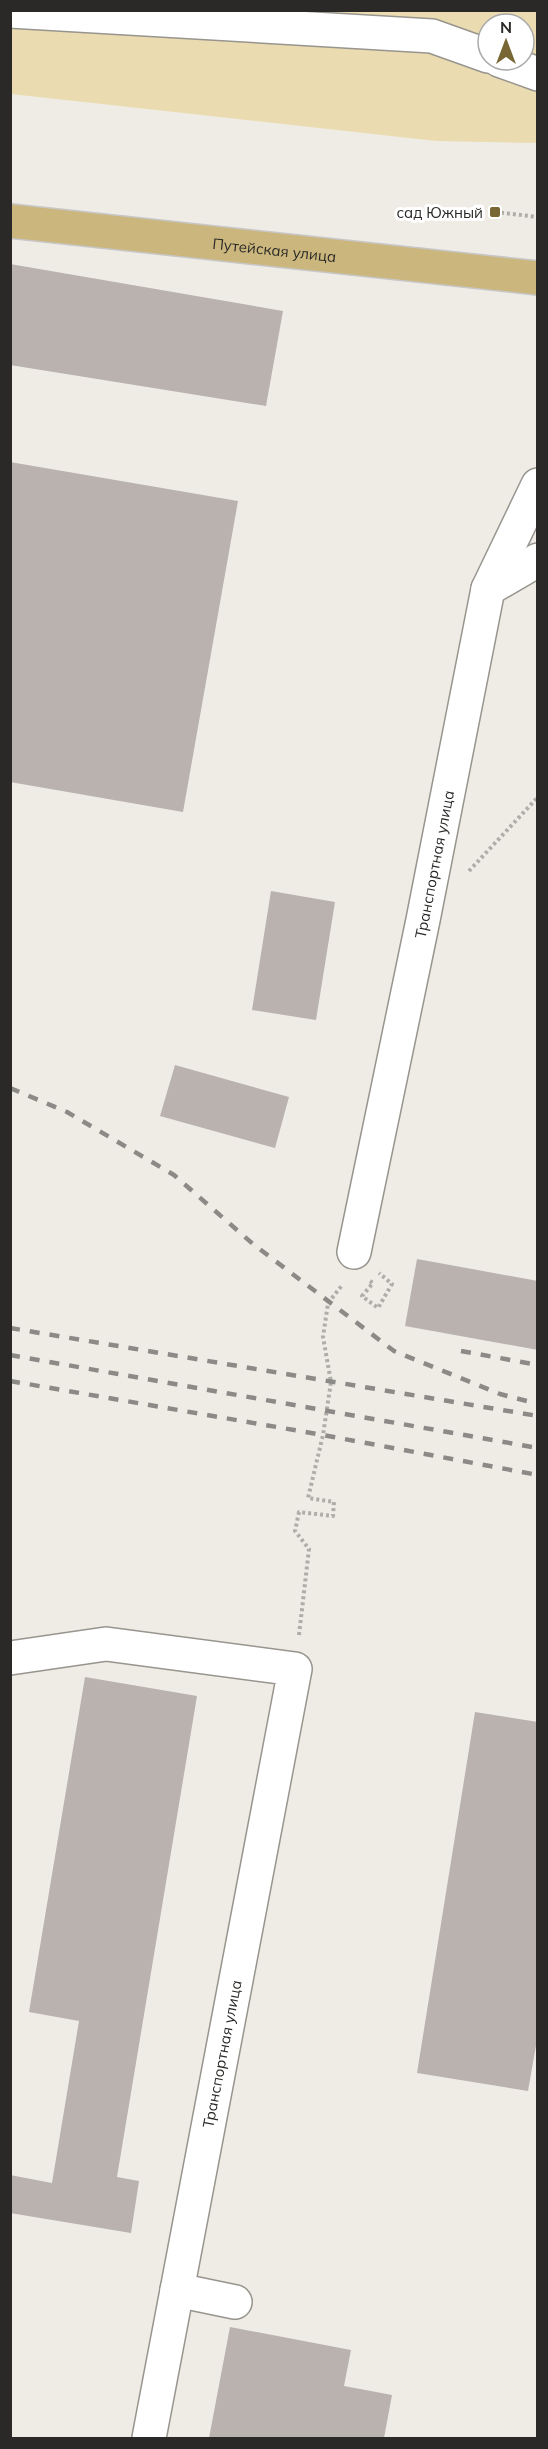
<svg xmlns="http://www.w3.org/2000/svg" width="548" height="2449" font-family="Mulish,sans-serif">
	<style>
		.green { fill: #ebdbb0; fill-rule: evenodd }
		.building { fill: #bab2af }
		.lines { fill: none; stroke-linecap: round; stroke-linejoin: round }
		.minor-casing { stroke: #97958e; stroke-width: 36 }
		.major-casing { stroke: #c8c7c7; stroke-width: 36 }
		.path { stroke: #afada8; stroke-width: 4; stroke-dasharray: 3 3; stroke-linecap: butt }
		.minor { stroke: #fff; stroke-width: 33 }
		.major { stroke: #cbb77d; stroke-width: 33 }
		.rail { stroke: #8c8a86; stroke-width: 4.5; stroke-dasharray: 10 10; stroke-linecap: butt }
		.poi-dot { fill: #786735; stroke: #fff; stroke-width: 2 }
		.labels { text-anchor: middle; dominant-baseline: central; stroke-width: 6; stroke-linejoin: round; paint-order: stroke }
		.poi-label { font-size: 15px; fill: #2a2927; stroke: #fff; text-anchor: end }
		.street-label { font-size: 15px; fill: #2a2927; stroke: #fff }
	</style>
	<rect width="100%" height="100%" fill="#eeece5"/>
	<path class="green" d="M11 11H537V143L436 141 11 94ZM488 24H524V60H488Z"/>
	<path class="building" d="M10 264 283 311 266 406 10 365Z
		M10 462 238 501 183 812 10 782Z
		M271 891 335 902 316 1020 252 1010Z
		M175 1065 289 1097 275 1148 160 1116Z
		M417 1259 538 1281V1350L405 1326Z
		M85 1677 197 1696 117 2177 139 2181 131 2233 10 2213V2175L52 2183 79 2021 29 2012Z
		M475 1712 538 1722V2034L528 2091 417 2073Z
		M230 2327 351 2350 344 2386 392 2395 384 2438H209Z"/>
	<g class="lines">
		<defs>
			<g id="minor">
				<path d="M10 11 432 36 488 56"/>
				<path d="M499 60 538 74"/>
				<path d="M488 589 538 560"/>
				<path id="s1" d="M354 1252 423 920 488 589 538 485"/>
				<path d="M10 1658 106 1644 295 1669 149 2438"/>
				<path d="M177 2290 235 2302"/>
			</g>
			<g id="major">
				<path id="s2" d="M10 221 538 278"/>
			</g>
		</defs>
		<use href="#minor" class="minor-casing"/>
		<use href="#major" class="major-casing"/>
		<path class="path" d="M495 212 538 217
			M469 871 538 797
			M370 1281 373 1283 362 1296 378 1308 392 1284 379 1273
			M299 1635 309 1549 295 1531 299 1512 333 1516 334 1502 308 1498 323 1435 331 1382 323 1337 328 1303 343 1284"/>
		<use href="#minor" class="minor"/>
		<use href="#major" class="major"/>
		<path class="rail" d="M10 1088 67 1112 174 1175 253 1244 394 1351 500 1394 538 1404
			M10 1328 538 1416
			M461 1351 538 1365
			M10 1355 538 1448
			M10 1381 323 1435 538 1475"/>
	</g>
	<rect class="poi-dot" x="489" y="206" width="12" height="12" rx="3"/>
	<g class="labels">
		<g class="poi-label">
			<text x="483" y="212">сад Южный</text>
		</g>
		<g class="street-label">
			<text stroke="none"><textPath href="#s2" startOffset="266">Путейская улица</textPath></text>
			<text stroke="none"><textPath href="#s1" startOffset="396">Транспортная улица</textPath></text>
			<text transform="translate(222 2054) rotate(-79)">Транспортная улица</text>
		</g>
	</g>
	<rect width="548" height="2449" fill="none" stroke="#2a2927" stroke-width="24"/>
	<g transform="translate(506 42)"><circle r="28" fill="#ffffff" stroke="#aaa9a9" stroke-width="1.5"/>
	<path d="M0-4.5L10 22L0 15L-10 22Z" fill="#786735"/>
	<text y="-9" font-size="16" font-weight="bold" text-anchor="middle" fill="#2a2927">N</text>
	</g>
</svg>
